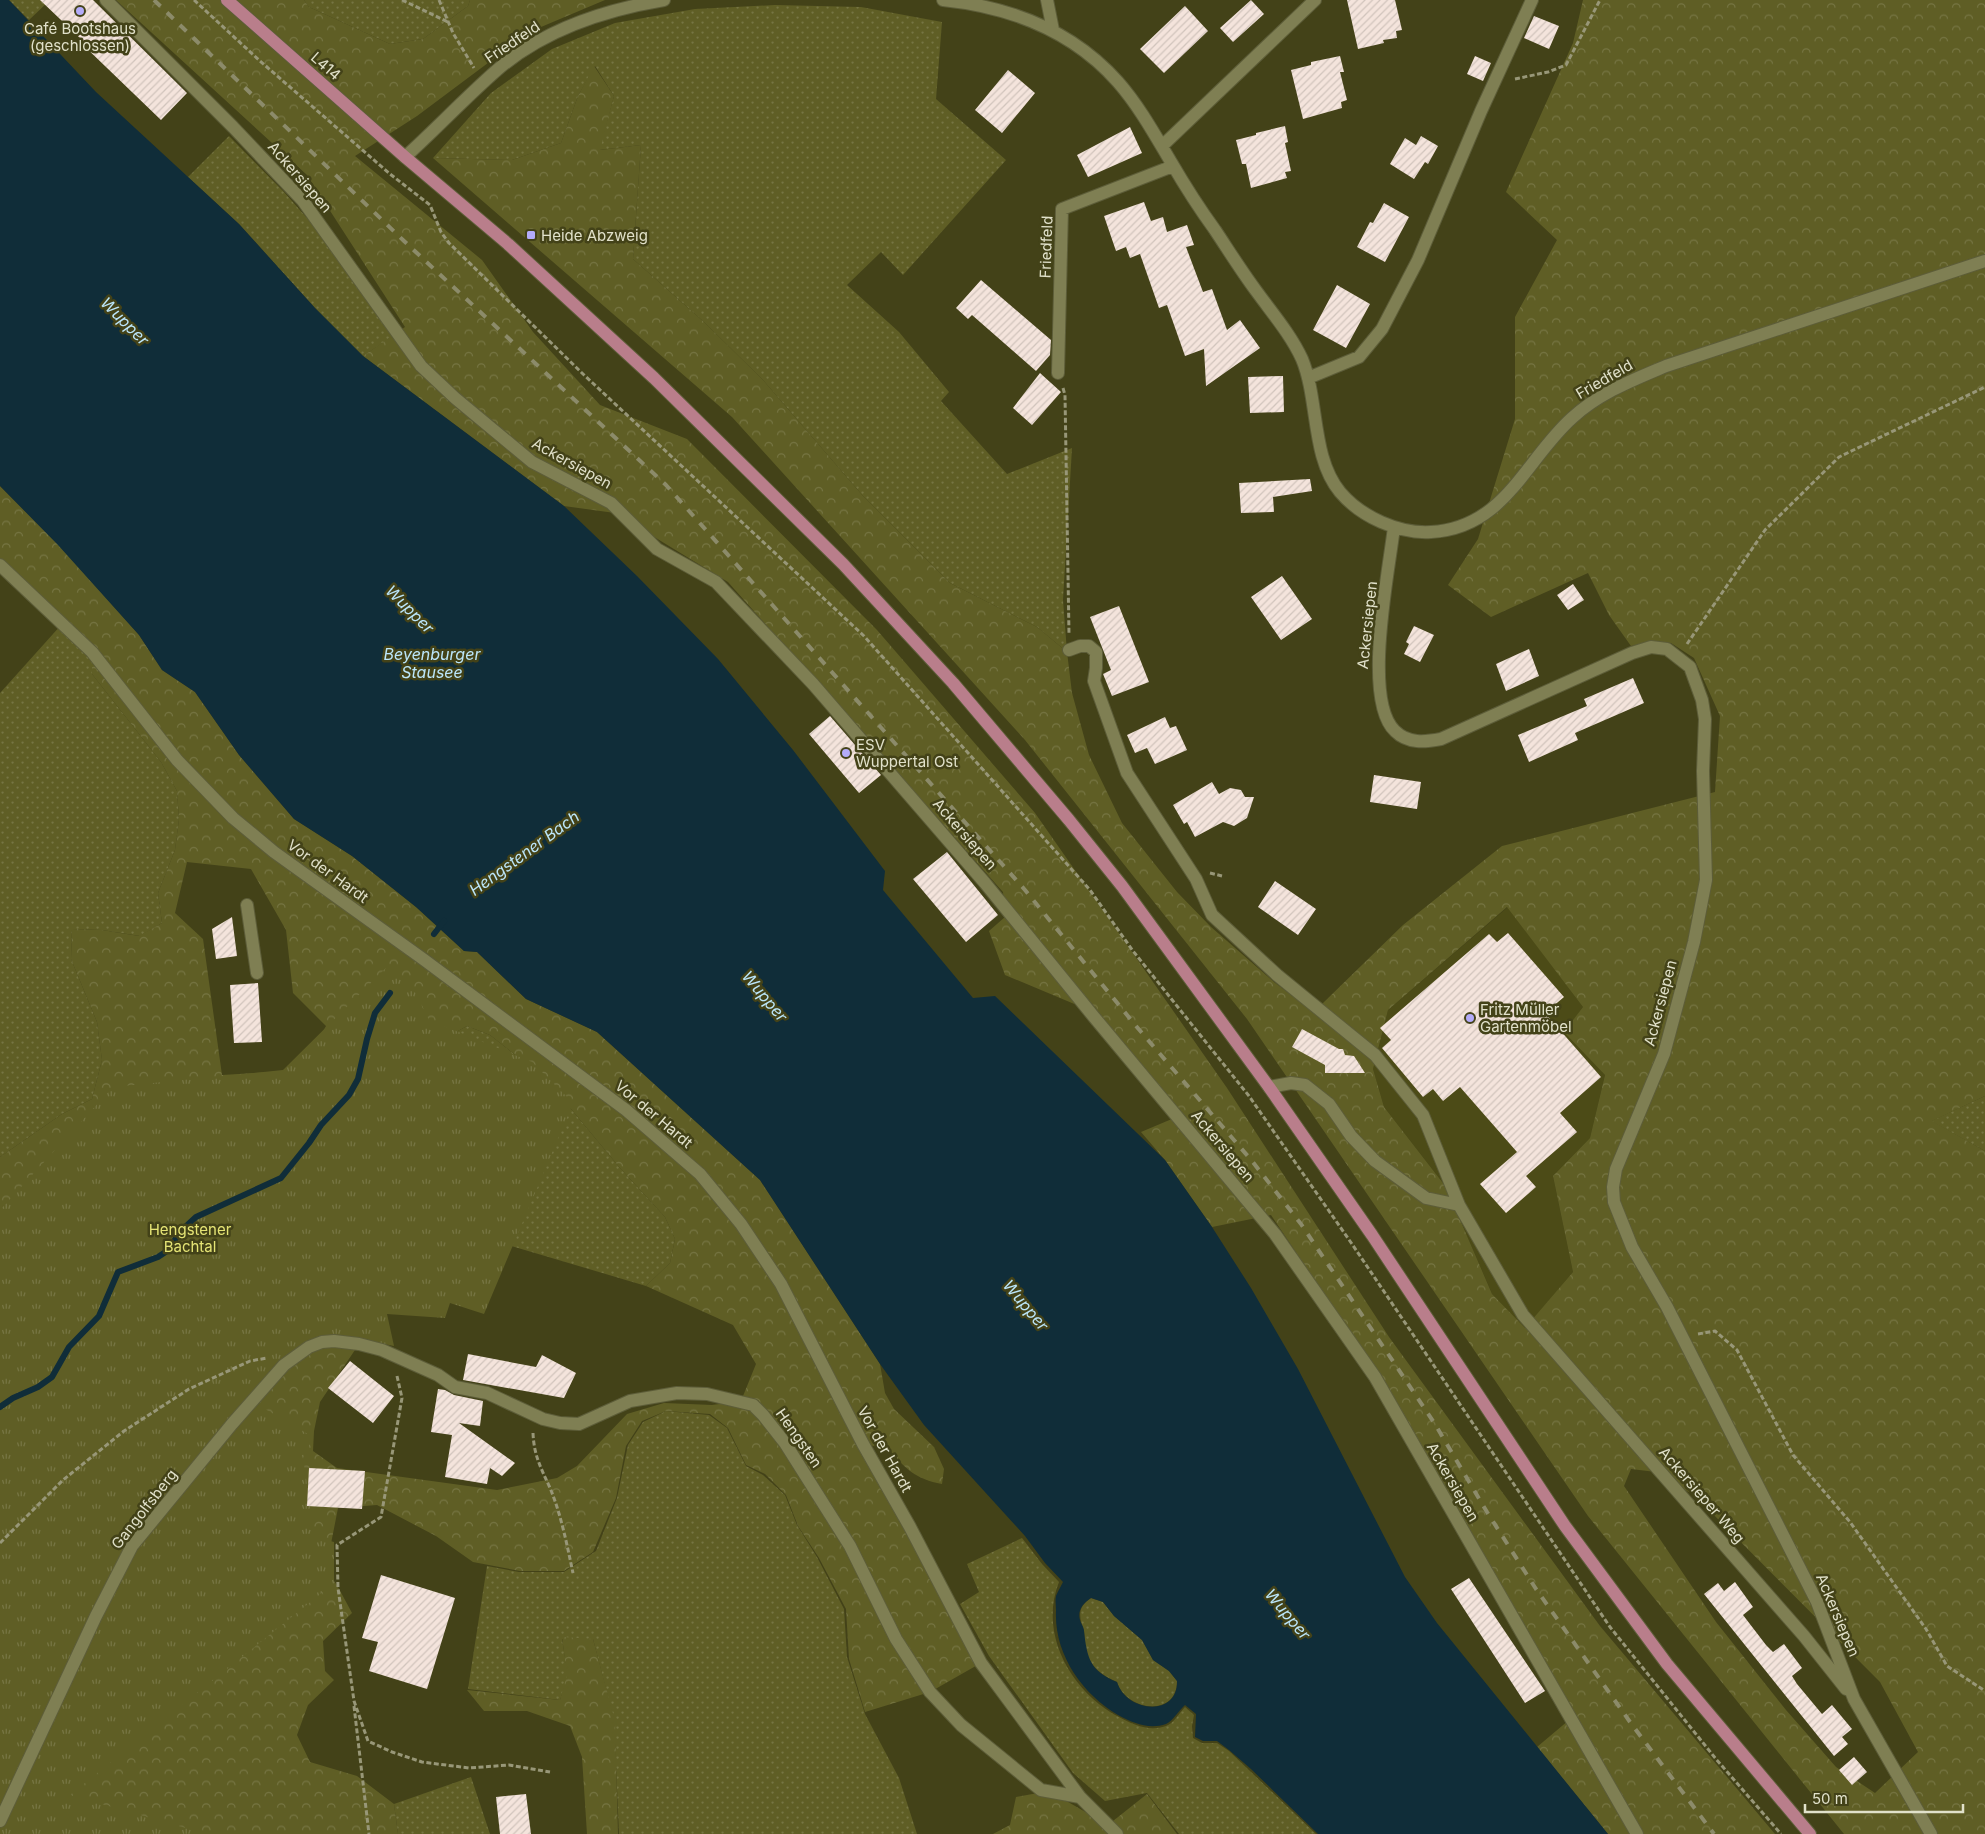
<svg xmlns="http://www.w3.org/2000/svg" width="1985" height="1834" font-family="Inter,sans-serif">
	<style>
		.built { fill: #4c4b17 }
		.grass { fill: url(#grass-dots) }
		.forest { fill: url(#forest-crowns); fill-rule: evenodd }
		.park { fill: url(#park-tufts) }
		.water { fill: #102d39; fill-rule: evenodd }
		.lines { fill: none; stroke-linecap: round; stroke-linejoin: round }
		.stream { stroke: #102d39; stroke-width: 6 }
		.building { fill: url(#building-hatch) }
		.minor-casing { stroke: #5d5d39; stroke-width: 14 }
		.major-casing { stroke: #5d5d39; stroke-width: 14 }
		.path { stroke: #989778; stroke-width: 3; stroke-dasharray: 5 2.5; stroke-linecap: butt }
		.minor { stroke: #7f7f53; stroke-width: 12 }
		.major { stroke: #b97e8b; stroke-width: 12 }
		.rail { stroke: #8c8b6a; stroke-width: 4; stroke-dasharray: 9 9; stroke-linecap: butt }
		.poi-dot { fill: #b4acf9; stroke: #434218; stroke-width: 2 }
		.labels { text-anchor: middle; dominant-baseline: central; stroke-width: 5; stroke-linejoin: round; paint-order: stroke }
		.poi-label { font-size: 15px; fill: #e1e1ca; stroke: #434218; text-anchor: start }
		.street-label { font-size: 15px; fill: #e1e1ca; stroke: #434218 }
		.park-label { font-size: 15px; fill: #e5e475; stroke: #434218 }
		.water-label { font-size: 16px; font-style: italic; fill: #bbe6fb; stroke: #434218 }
	</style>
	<defs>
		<pattern id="grass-dots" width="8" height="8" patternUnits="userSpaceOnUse" patternTransform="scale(1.25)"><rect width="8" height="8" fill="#5f5e25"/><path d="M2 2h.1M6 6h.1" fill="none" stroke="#767543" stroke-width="1.8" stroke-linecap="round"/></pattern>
		<pattern id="forest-crowns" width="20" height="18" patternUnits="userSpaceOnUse" patternTransform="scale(1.25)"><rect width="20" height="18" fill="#5f5e25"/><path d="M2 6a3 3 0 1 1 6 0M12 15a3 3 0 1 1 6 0" fill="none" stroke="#767543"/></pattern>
		<pattern id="park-tufts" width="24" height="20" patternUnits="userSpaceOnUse" patternTransform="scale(1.25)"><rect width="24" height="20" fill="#5f5e25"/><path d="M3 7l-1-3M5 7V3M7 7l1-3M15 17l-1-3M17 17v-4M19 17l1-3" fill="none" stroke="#767543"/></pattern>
		<pattern id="building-hatch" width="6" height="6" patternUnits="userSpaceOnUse" patternTransform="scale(1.25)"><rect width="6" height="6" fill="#f4e4dc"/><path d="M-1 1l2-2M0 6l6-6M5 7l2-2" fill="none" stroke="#d1c4bc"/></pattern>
	</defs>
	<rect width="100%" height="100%" fill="#434218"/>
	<path class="built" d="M1508 907 1583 1007 1565 1032 1605 1075 1590 1138 1553 1176 1573 1272 1525 1329 1492 1294 1446 1187 1384 1107 1373 1069 1388 1010Z"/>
	<path class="grass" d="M9 0H50L29 20Z
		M304 0H470L468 6 423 39 390 44 309 7Z
		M775 5 861 7 942 22 936 99 1006 160 903 275 881 252 847 285 899 332 949 392 941 401 1007 474 1072 448 1063 600 1067 652 1037 627 950 583 863 496 763 380 704 322 633 259 641 145 599 150 614 96 595 66 578 96 561 143 512 160 433 158 491 93 552 49 615 23 695 9Z
		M229 136 284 192 344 260 393 336 363 356 315 308 239 224 188 177Z
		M62 624 92 652V674L161 762 177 791 179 819 175 850 158 893 162 923 140 936 102 930 72 929 71 959 97 1022 102 1060 92 1099 62 1114 0 1157V693Z
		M467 1026 490 1035 547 1080 620 1168 665 1217 675 1239 670 1263 646 1286 441 1225 382 1309 438 1042Z
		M1985 1096V1151L1931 1121Z
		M666 1411 709 1415 727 1428 746 1466 763 1475 785 1495 797 1525 817 1557 844 1609 847 1657 865 1714 899 1778 917 1834H619L614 1720 593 1639H562L568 1676 560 1700 468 1689 487 1566 519 1572H564L596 1551 617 1498 628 1445 643 1422Z
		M1022 1538 1042 1564 1059 1582C1038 1635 1072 1692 1119 1717 1134 1725 1149 1732 1166 1726 1173 1724 1180 1712 1185 1707L1194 1715 1192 1726 1193 1738 1202 1743H1217L1229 1751 1316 1834H1179L1147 1793 1105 1801 1073 1773 989 1656 960 1604 979 1592 967 1564Z
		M1091 1598 1103 1602 1114 1616 1142 1640 1153 1660 1169 1671 1177 1681C1177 1718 1126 1711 1117 1682 1103 1676 1090 1667 1086 1651 1084 1644 1085 1637 1084 1631 1079 1617 1077 1607 1091 1598Z
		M471 1777 490 1834H398L394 1804Z"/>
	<path class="forest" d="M116 0H304L309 7 390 44 423 39 468 6 470 0H605L541 27 512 45 417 116 355 156 482 260 533 332 600 405 687 439 877 630 1035 813 1227 1088 1389 1337 1600 1626 1775 1834H1608L1537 1747 1575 1715 1389 1391 1271 1215 1212 1227 1165 1160 1141 1132 1179 1116 1091 1011 1005 975 989 931 1005 917 1003 892 728 582 615 513 564 506 363 356 405 327 307 175Z
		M1583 0H1985V1096L1932 1121 1985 1151V1834H1844L1588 1516 1247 1019 1025 740 732 417 433 158 512 160 561 143 578 96 594 66 614 96 600 150 641 145 633 259 704 322 763 380 863 496 950 583 1037 627 1067 652 1072 693 1089 755 1122 823 1177 892 1211 927 1274 982 1315 1013 1323 1003 1403 925 1502 846 1715 792 1720 716 1694 658 1671 643 1652 641 1631 646 1609 615 1588 573 1491 617 1448 585 1478 539 1515 419V317L1557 240 1506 192 1573 43ZM1507 907 1583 1007 1564 1032 1605 1075 1590 1138 1553 1176 1573 1272 1525 1328 1492 1294 1446 1187 1384 1107 1373 1069 1388 1010ZM1631 1469 1656 1472 1695 1496 1880 1682 1918 1752 1875 1793 1836 1767 1786 1710 1716 1622 1624 1486Z
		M0 486 58 544 139 635 162 670 195 692 239 755 294 819 352 856 416 907 464 951 477 952 526 999 597 1032 760 1180 880 1364 885 1393 894 1409 934 1447 944 1469 942 1484C916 1479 905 1469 889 1449L863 1444 981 1663 930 1692 865 1712 849 1659 846 1609 819 1558 798 1526 786 1495 765 1474 746 1465 728 1428 710 1414 666 1411 642 1421 626 1446 616 1498 593 1552 564 1571H520L473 1562 436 1536 377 1505 338 1508 326 1569 338 1587 352 1613 323 1641 325 1671 334 1680 308 1705 297 1735 310 1762 357 1776 394 1804 398 1834H0L263 1338 359 1344 320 1402 314 1431 313 1451 337 1468 497 1490 557 1478 577 1466 627 1414 664 1403 712 1405 741 1401 756 1364 733 1325 646 1286 670 1263 675 1239 665 1217 620 1168 547 1080 490 1035 467 1026 438 1042 0 1421V1157L62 1114 92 1099 102 1060 97 1022 71 959 72 929 102 930 139 936 162 923 158 893 175 850 179 819 177 791 161 762 92 674V652L0 565ZM187 862 251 869 286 930 293 993 326 1026 302 1070 222 1075 203 939 175 913Z
		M562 1637 593 1639 615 1721 618 1834H587L582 1757 570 1726 527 1711H484L467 1690 560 1700 567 1675Z
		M1049 1791 1108 1825 1147 1794 1177 1834H993L1010 1825 1016 1797Z"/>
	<path class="park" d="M390 964 415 992 429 1020 532 1062 573 1103 484 1314 450 1303 445 1318 387 1314 394 1346 359 1339 311 1340 248 1399 313 1437 303 1458 315 1537 334 1542V1583L70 1795 196 1831 199 1834H0V1210L113 1087 283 1070Z"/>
	<path class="water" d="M0 0H9L96 92 239 224 315 308 363 356 564 506 637 576 718 659 793 750 885 871 883 890 973 998 995 996 1165 1160 1212 1227 1251 1288 1298 1369 1405 1577 1437 1623 1608 1834H1318L1251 1769 1229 1750 1217 1741H1203L1195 1737 1196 1714 1185 1705C1179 1710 1173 1721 1166 1724 1149 1730 1133 1723 1118 1715 1082 1694 1054 1654 1056 1611 1056 1606 1055 1601 1056 1596 1058 1591 1061 1586 1063 1582L1045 1563 1025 1536 924 1425 880 1364 760 1180 597 1032 526 999 477 952 464 951 416 907 352 856 294 819 239 755 195 692 162 670 139 635 58 545 0 486ZM1091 1598 1103 1602 1114 1616 1142 1640 1153 1660 1169 1671 1177 1681C1178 1718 1126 1712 1117 1682 1090 1671 1087 1658 1084 1631 1084 1627 1081 1624 1080 1620 1077 1611 1083 1603 1091 1598Z"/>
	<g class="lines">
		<path class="stream" d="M434 934 444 921
			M0 1407 13 1398 38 1387 52 1377 69 1347 99 1316 118 1272 158 1257 167 1251 182 1230 196 1217 281 1178 309 1143 321 1125 349 1095 358 1079 367 1039 375 1013 390 993"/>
	</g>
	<path class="building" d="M40 0H93L187 93 161 120 79 41 81 39Z
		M1251 0 1264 14 1233 42 1220 28Z
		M1347 0H1395L1402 30 1396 31 1397 38 1383 40 1384 43 1358 49Z
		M1185 6 1208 31 1164 73 1140 49Z
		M1534 16 1559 26 1549 49 1524 38Z
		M1340 56 1344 72H1340L1347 100 1341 102 1342 108 1303 119 1291 70 1311 65V62Z
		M1475 56 1491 63 1483 81 1467 74Z
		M1008 70 1035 93 1002 133 975 110Z
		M1285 126 1288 142 1285 143 1291 171 1285 172 1287 178 1251 188 1246 164H1242L1236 140 1256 135V133Z
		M1130 127 1142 153 1088 177 1077 155Z
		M1421 136 1438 146 1428 164 1425 162 1414 179 1390 164 1405 138 1416 145Z
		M1144 202 1151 221 1163 217 1167 232 1187 225 1194 245 1186 247 1203 292 1212 289 1227 330 1240 320 1260 348 1206 386 1204 349 1185 356 1167 305 1159 308 1140 254 1130 258 1126 247 1116 251 1104 216Z
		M1384 203 1409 217 1385 262 1357 247 1370 222 1373 223Z
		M981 280 1051 340 1050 355 1036 371 972 315 968 319 956 308Z
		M1337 285 1370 304 1346 348 1313 330Z
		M1040 373 1061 392 1032 425 1013 408Z
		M1283 376 1284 412 1250 413 1248 377Z
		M1310 479 1312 491 1273 497 1274 512 1241 513 1239 483Z
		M1282 576 1312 619 1281 640 1251 597Z
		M1573 584 1584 600 1568 610 1557 595Z
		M1119 606 1149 682 1112 696 1103 674 1111 670 1090 617Z
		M1414 626 1434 635 1420 662 1404 654 1409 644 1406 642Z
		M1529 649 1539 676 1506 691 1496 664Z
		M1633 678 1644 703 1575 733 1578 740 1529 762 1518 735 1587 706 1584 699Z
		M830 716 881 775 859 793 809 734Z
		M1165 717 1170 728 1176 726 1187 750 1155 764 1147 748 1135 753 1127 735Z
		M1374 775 1421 782 1417 809 1370 802Z
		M1212 782 1219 794 1230 788 1241 790 1245 797H1254L1247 818 1234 826 1223 822 1195 837 1187 822 1184 824 1173 805Z
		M947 852 998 915 966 942 913 879Z
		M1275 881 1316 909 1298 935 1258 907Z
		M232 917 237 956 216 959 212 929Z
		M1508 933 1564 997 1545 1013 1601 1077 1560 1113 1577 1132 1526 1176 1536 1187 1506 1213 1480 1184 1517 1152 1460 1087 1443 1101 1433 1089 1423 1097 1382 1048 1391 1040 1380 1028 1489 934 1497 942Z
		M258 983 262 1042 234 1043 230 985Z
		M1302 1029 1339 1049H1343L1345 1055 1354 1056 1365 1073H1325V1065L1292 1047Z
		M468 1354 536 1367 542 1355 576 1373 564 1398 463 1380Z
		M350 1361 394 1396 373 1423 328 1388Z
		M438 1389 445 1390 454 1395 483 1401 480 1426 459 1423 515 1463 502 1476 490 1468 487 1484 445 1477 452 1435 431 1432Z
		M309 1468 365 1471 362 1509 307 1506Z
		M381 1575 455 1598 427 1689 369 1671 378 1642 362 1638Z
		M1469 1578 1545 1691 1525 1703 1451 1589Z
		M1735 1582 1753 1607 1743 1615 1766 1645 1773 1652 1784 1644 1802 1668 1792 1676 1797 1684 1822 1714 1832 1705 1852 1729 1842 1737 1848 1744 1834 1756 1704 1594 1718 1583 1724 1591Z
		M1854 1757 1867 1772 1852 1785 1839 1770Z
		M526 1794 531 1834H500L496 1797Z"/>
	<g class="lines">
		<defs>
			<path id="minor" d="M106 0 233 127 303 201 421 366 455 398 532 462 611 503 657 549 716 582 813 684 985 883 1094 1017 1275 1234 1375 1377 1637 1834
				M943 0C1010 7 1072 30 1118 82 1139 106 1155 135 1171 162 1185 186 1199 208 1215 230 1229 251 1242 272 1257 292 1273 314 1291 335 1302 359 1319 400 1311 457 1340 492 1361 517 1399 534 1431 532 1505 528 1525 460 1572 418 1599 393 1633 380 1666 366L1985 261
				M1047 0 1053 30
				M1162 146 1315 0
				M405 157C436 129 465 98 497 70 543 30 604 10 664 0
				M1058 373 1062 209 1173 166
				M1308 378 1359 357 1382 329 1418 260 1481 111 1532 0
				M1394 527C1389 571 1362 700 1395 731 1408 744 1425 742 1441 739L1632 653 1651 647 1667 649 1690 667 1702 700 1705 719 1703 771 1706 880 1694 942 1664 1054 1616 1169 1613 1187 1614 1202 1632 1247 1667 1307 1817 1602 1854 1699 1931 1834
				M0 565 92 652 177 760 233 818 274 852 423 959 626 1110 700 1174 741 1224 781 1284 863 1444 910 1527 981 1663 1080 1797 1117 1834
				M1069 650 1080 646H1089L1096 652V668L1094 681 1127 773 1196 879 1212 915 1277 975 1375 1055 1423 1115 1459 1205 1523 1315 1804 1636 1846 1689
				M247 905 257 973
				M1269 1087 1291 1083 1305 1085 1329 1104 1351 1136 1375 1161 1426 1198 1459 1205
				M0 1821 96 1616 132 1546 232 1424 284 1365 309 1347 322 1342 334 1341 359 1344 382 1350 438 1375 455 1387 487 1393 543 1419 560 1423 579 1424 630 1401 677 1393 707 1394 753 1405 763 1415 785 1443 850 1546 896 1639 930 1692 961 1725 1041 1790 1080 1797"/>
			<path id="major" d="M227 0 405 157 508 244 654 378 843 564 953 683 1069 820 1122 886 1269 1087 1372 1235 1565 1526 1667 1664 1810 1834"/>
		</defs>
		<use href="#minor" class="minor-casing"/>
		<use href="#major" class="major-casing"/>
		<path class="path" d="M194 0 260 61 390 174 430 205 441 232 449 243 583 374 864 636 1090 890 1133 951 1249 1096 1352 1244 1610 1627 1716 1759 1781 1834
			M402 0 448 22
			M439 0 453 33 474 68
			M1515 79 1548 72 1566 65 1600 0
			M1063 388 1065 395 1069 634
			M1687 644 1765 530 1839 457 1985 387
			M1210 873 1222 876
			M1698 1334 1715 1331 1737 1350 1793 1455 1850 1522 1926 1629 1947 1666 1985 1691
			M397 1376 402 1398 381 1517 337 1545 338 1588 354 1701 368 1741 392 1752 422 1762 469 1768 509 1765 550 1772
			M533 1433C534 1456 541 1468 550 1488 561 1514 567 1545 573 1573
			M0 1543 63 1480 124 1431 189 1389 250 1361 267 1358
			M354 1706 369 1834"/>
		<use href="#minor" class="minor"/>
		<use href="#major" class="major"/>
		<path class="rail" d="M154 0 404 241 666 485 1025 890 1136 1026 1252 1161 1301 1224 1435 1424 1487 1512 1536 1589 1630 1722 1714 1834"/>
	</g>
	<g class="poi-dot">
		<circle cx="80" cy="11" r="5"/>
		<rect x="526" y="230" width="10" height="10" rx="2.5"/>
		<circle cx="846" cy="753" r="5"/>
		<circle cx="1470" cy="1018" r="5"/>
	</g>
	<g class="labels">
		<g class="poi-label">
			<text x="80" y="28" text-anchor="middle">Café Bootshaus<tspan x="80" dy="17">(geschlossen)</tspan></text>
			<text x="541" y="235">Heide Abzweig</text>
			<text x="856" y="744">ESV<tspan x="856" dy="17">Wuppertal Ost</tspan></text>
			<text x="1480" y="1009">Fritz Müller<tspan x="1480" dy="17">Gartenmöbel</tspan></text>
		</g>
		<g class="street-label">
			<text transform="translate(512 42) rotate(-34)">Friedfeld</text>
			<text transform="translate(326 66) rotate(41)">L414</text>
			<text transform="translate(300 177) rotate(49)">Ackersiepen</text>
			<text transform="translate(1046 247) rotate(-88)">Friedfeld</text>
			<text transform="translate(1604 379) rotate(-30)">Friedfeld</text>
			<text transform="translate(572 463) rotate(29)">Ackersiepen</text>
			<text transform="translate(1367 625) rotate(-84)">Ackersiepen</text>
			<text transform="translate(965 834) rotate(49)">Ackersiepen</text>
			<text transform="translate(328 871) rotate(36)">Vor der Hardt</text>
			<text transform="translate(1660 1003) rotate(-75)">Ackersiepen</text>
			<text transform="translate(654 1114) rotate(40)">Vor der Hardt</text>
			<text transform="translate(1223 1146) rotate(50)">Ackersiepen</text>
			<text transform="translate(799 1438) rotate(55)">Hengsten</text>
			<text transform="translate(885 1449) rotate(61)">Vor der Hardt</text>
			<text transform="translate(1453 1482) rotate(60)">Ackersiepen</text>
			<text transform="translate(1702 1495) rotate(49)">Ackersieper Weg</text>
			<text transform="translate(144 1509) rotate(-52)">Gangolfsberg</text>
			<text transform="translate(1838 1615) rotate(67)">Ackersiepen</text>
		</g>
		<g class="park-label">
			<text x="190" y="1229">Hengstener<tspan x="190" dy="17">Bachtal</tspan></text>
		</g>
		<g class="water-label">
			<text transform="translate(125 321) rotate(45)">Wupper</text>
			<text transform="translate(410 609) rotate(45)">Wupper</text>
			<text x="432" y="654">Beyenburger<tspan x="432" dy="18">Stausee</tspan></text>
			<text transform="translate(524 853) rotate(-36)">Hengstener Bach</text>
			<text transform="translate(765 996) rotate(50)">Wupper</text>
			<text transform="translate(1026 1305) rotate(50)">Wupper</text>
			<text transform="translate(1288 1614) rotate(50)">Wupper</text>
		</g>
	</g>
	<path d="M1805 1804v8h158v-8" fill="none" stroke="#e1e1ca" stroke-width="2.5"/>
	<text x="1812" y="1804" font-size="15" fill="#e1e1ca" stroke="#434218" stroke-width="4" paint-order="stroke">50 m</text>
</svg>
